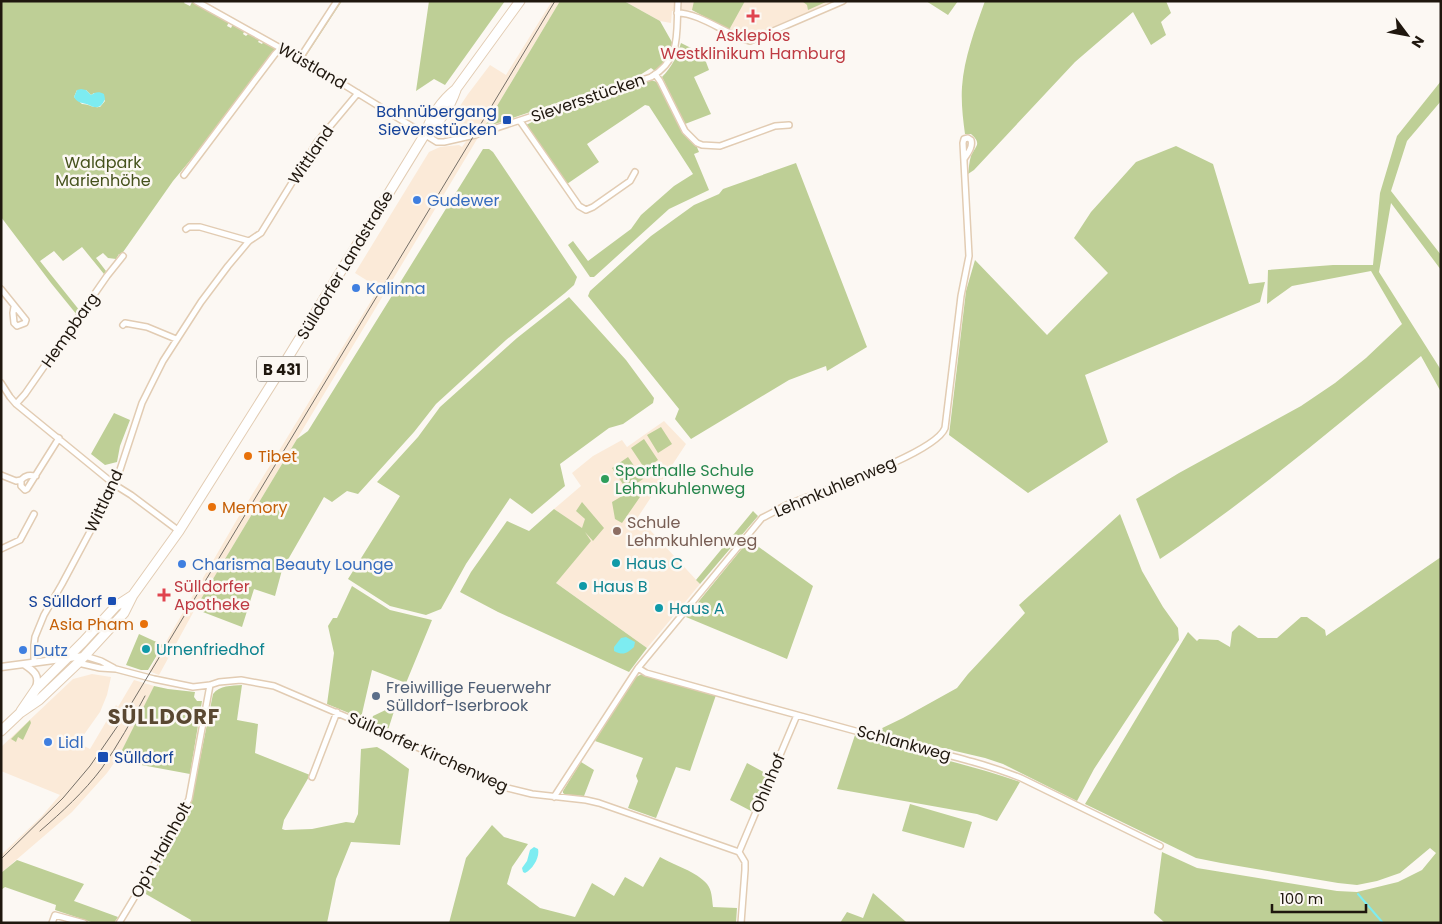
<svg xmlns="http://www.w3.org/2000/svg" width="1442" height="924" font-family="Poppins,sans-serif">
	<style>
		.built { fill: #fbead8 }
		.green { fill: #becf96; fill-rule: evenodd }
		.water { fill: #7decf1 }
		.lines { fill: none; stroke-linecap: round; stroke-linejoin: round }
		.stream { stroke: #7decf1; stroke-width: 2 }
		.minor-casing { stroke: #e2ccb3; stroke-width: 8 }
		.tertiary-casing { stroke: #e2ccb3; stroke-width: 9 }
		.primary-casing { stroke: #e2ccb3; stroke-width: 11 }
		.minor { stroke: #fff; stroke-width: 5 }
		.tertiary { stroke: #fff; stroke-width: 6 }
		.primary { stroke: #fff; stroke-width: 9 }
		.tram { stroke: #756f67; stroke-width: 1 }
		.health-dot { fill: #e0444e; stroke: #fcf8f3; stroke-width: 2 }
		.transit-dot { fill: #1a4fb4; stroke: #fcf8f3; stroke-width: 2 }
		.shop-dot { fill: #3f7fe0; stroke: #fcf8f3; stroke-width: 2 }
		.food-dot { fill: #e8710a; stroke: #fcf8f3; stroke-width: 2 }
		.leisure-dot { fill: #2e9e5b; stroke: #fcf8f3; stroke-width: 2 }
		.education-dot { fill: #8d6e63; stroke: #fcf8f3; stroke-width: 2 }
		.culture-dot { fill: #0f9aa8; stroke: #fcf8f3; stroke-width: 2 }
		.service-dot { fill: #5c6f8a; stroke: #fcf8f3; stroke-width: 2 }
		.labels { text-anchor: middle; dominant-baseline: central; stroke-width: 5; stroke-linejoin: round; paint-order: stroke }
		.shield { fill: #fcf8f3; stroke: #615a53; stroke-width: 1 }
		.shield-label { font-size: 15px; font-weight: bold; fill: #1f170e }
		.health-label { font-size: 16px; fill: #be3a42; stroke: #fcf8f3 }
		.street-label { font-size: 16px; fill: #1f170e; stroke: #fcf8f3 }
		.transit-label { font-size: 16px; fill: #164399; stroke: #fcf8f3; text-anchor: end }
		.park-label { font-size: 16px; fill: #45521c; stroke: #fcf8f3 }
		.shop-label { font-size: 16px; fill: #366cbe; stroke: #fcf8f3; text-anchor: start }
		.food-label { font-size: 16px; fill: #c56008; stroke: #fcf8f3; text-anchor: start }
		.leisure-label { font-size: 16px; fill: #27864d; stroke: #fcf8f3; text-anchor: start }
		.education-label { font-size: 16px; fill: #785e54; stroke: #fcf8f3; text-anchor: start }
		.culture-label { font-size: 16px; fill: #0d838f; stroke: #fcf8f3; text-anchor: start }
		.service-label { font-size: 16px; fill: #4e5e75; stroke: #fcf8f3; text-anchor: start }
		.district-label { font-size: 21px; font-weight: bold; letter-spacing: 1px; fill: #5a4832; stroke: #fcf8f3 }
	</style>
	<rect width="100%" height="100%" fill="#fcf8f3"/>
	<path class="built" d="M552 1H560L297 439 195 609 159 675 149 671 239 516 379 288 355 273 429 152 440 147 459 145 462 147 475 129 449 135 442 133 468 94 490 65 506 75Z
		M624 1H831L767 34 751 41 692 10 672 11 671 23 660 21Z
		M664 421 686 444 638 517 700 584 647 648 556 583 581 528 554 509 581 486 572 473 593 456 622 440 627 447Z
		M92 674 111 677 107 695 100 712 78 743 90 749 116 705 118 707 134 680 154 686 119 756 107 773 72 812 1 873V855L41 817 60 795 1 771V747L73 679Z"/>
	<path class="green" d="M1 1H185L184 3 190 6 192 2 229 22 227 26 231 28 233 24 245 30 243 34 246 36 249 33 260 39 258 42 262 44 264 41 277 48 208 139 173 181 121 255 119 254 116 259 108 258 103 253 96 258 106 271 104 274 82 247 63 261 54 251 40 261 80 311 77 315 51 283 1 217ZM77 90H86L91 95 94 93H101L105 101 100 107C92 108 89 104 82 104L74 97Z
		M340 1H342L306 56 304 55Z
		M429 1H505L445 85 434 79 416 91Z
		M560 1H624L660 21 673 44 668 58 655 71 651 68 640 75 495 124 485 126Z
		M694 1H745L729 30 692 10Z
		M802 1H832H828L808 10 807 5Z
		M926 1H958L948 15Z
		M985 1H1166L1171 13 1161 22 1166 35 1151 45 1133 12 1075 62 974 170 968 174C969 168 969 162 971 156 976 145 982 144 971 134H965C963 119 961 103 962 87 964 58 975 29 985 1Z
		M681 43 703 54 709 70 694 77 711 114 685 124 662 77C672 67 677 56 681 43Z
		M651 80 657 82 683 133 696 145 699 152 694 154 709 190 669 209 594 277H590L568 245 573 241 588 261 631 229 641 215 674 186 693 174 649 106 645 105 587 144 599 162 567 184 526 125 544 116Z
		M1441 81V101L1407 141 1391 191 1441 255V270L1391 203 1379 272 1441 370V392L1421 356C1336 426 1252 498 1160 559L1136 499 1179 473 1301 406 1335 383 1366 358 1402 324 1371 271 1292 286 1267 304 1268 270 1333 265H1373L1380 193 1397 136Z
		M1176 146 1213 164 1249 284 1265 282 1260 302 1085 375 1108 442 1028 493 949 435 966 291 975 260 1047 335 1108 273 1074 238 1091 212 1136 162Z
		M483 149H489L493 152 577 277 574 285 565 293 506 340 436 404 414 432 358 494 347 491 332 502 324 497 282 570 275 596 254 589 242 627 195 609 297 439 308 431Z
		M796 163 867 347 827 371 826 366 789 380 691 439 675 419 679 409 588 296 590 291 651 236 694 205 719 194 723 189Z
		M569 297 626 360 654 398 653 403 623 424 609 428 560 464 565 486 532 514 510 498 466 564 441 609 426 615 390 606 348 579 400 496 377 482 418 437 440 407 517 338Z
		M114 413 130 420 120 446 117 462 105 465 91 454Z
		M661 427 672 444 658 453 647 435Z
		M644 439 658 460 645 469 631 448Z
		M628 457 643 479 627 490 612 468Z
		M634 489 640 497 622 523 615 519 612 502Z
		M582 502 604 528 593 541 585 532 591 541 556 583 647 648 629 672 498 612 460 592 471 572 507 521 529 531 554 509 582 528 585 519 576 511Z
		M753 511 758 516 700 584 696 580Z
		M1120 514 1142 571 1163 607 1178 628 1179 640 1094 769 1077 801 1003 764 985 758 874 732 903 718 957 688 968 674 1025 613 1019 605Z
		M749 540 813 586 787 659 686 617Z
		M1441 557V923H1165L1154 913 1162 852 1197 868 1337 891 1357 892 1398 882 1422 870 1436 853 1430 848 1400 873 1377 881 1357 885 1338 883 1221 863 1196 858 1085 804 1188 632 1197 641 1199 639 1218 640 1230 647 1232 632 1239 625 1258 638H1277L1301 617H1307L1325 630 1326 636Z
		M352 586 390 610 432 620 406 683 372 670 361 718 327 704 334 653 328 626 333 618H337Z
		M139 634 163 645 148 670H141L126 665Z
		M642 674 716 695 690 771 676 767 656 818 628 808 638 781 636 776 643 758 595 741 634 678Z
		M242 685 237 720 258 724 255 753 310 775 284 820 282 829 285 830 312 829 346 822 354 823 358 814 361 749 377 747 384 751 409 769 400 845 351 842 336 879 327 923H190L191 920 144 893 184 821 192 799 213 694C220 685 231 686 242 685Z
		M154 686 168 689 195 692 194 697 197 701H202L190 774 136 764 119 756Z
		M396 705 388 730 371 723 373 716Z
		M30 720 31 723 23 740 18 737 16 742 11 739Z
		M855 735C909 752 966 763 1020 782L997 821 977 814 837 789Z
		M581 762 594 770 584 796 566 795 563 793V791Z
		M747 763 769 775 753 812 730 800Z
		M910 804 972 822 964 848 902 831Z
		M492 825 504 837 528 844 512 867 507 884 540 908 575 917 592 883 614 896 625 877 643 887 660 857C674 865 697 872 707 884 712 890 712 899 713 907L737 908 736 923H449L466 858Z
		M17 860 84 884 74 901 118 917 114 923H94L55 910 56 905 5 887 1 890V873Z
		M873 893 905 921 907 923H840L847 912 863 918Z"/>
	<path class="water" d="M81 89 86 90 91 95C95 92 99 91 104 94L105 99C101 108 97 109 89 105 82 102 78 104 74 97L77 90Z
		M626 637 635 642 634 647C627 653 624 656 614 651V647L621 638Z
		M534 847 538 849C540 857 533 869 525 873L523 872 522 868 527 861 530 850Z"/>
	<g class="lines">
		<path class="stream" d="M1358 894 1383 923"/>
		<defs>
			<path id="minor" d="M196 1 325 73 437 142H444L475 135 651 77C682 59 676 33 678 1
				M677 13C701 13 726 35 750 41L843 1
				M300 58 337 1
				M655 74 660 81 685 131 697 143 702 145 720 146 775 126 789 125
				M520 121 579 206 586 210 593 207 630 181 635 172
				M184 175 275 54 281 48
				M186 229 189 227H200L249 241
				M1 289 26 320 25 323 17 326 14 323 13 313 14 307
				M123 325 125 323 147 327 176 339
				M1 383 10 397 16 404 115 485 131 495 179 531
				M16 404 25 394 107 276 123 256
				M1 475 16 481 21 480
				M36 476C29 475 26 475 21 480V486L25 490 27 489 59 438
				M1 549 20 540 34 514
				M85 656 101 661 114 668
				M34 663V645L35 637 44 615 62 584 115 485 142 403 163 361 201 302 228 266 249 241 261 233 317 142 358 93
				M78 663 100 668 116 669 154 679 193 687 210 685 219 682 241 680 274 686 426 751 499 786 532 794 586 800 599 803 739 852
				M638 668 646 673C724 695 803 717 881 738 928 751 976 760 1021 778L1160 846
				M312 777 337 712
				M554 797 638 668 762 518C771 514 780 508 789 504 818 492 935 454 945 428L961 296 969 256 963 143 964 139 968 138 971 140C973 147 968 153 964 159
				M739 852 797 715
				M739 852 745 862V870L741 923
				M52 923 55 915 84 923
				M119 923 161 853 189 799 210 685"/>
			<path id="tertiary" d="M25 665C34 671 40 676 36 687
				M1 667 84 656"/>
			<path id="primary" d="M426 134C440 122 450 107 456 90
				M21 711 36 689 83 642 116 606 133 595
				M1 731 20 713 39 700 78 663 124 613 133 595 179 531 276 377 425 134C431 116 441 101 456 89L520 1"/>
		</defs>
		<use href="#minor" class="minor-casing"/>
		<use href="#tertiary" class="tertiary-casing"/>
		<use href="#primary" class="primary-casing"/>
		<use href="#minor" class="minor"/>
		<use href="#tertiary" class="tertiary"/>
		<use href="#primary" class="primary"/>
		<path class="tram" d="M40 831C62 812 84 792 102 768 118 745 132 720 145 696
			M1 859 63 798 90 766 119 724 555 1"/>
	</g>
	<g class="health-dot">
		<path d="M750.5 8.5h5v5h5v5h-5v5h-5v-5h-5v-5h5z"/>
		<path d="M161.5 587.5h5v5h5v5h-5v5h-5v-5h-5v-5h5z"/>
	</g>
	<g class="transit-dot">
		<rect x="502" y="115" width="10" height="10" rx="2.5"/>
		<rect x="107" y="596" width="10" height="10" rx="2.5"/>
		<rect x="97" y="751" width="12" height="12" rx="2.5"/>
	</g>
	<g class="shop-dot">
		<circle cx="417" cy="200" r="5"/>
		<circle cx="356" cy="288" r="5"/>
		<circle cx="182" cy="564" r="5"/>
		<circle cx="23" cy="650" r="5"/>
		<circle cx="48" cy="742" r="5"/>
	</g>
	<g class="food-dot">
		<circle cx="248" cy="456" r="5"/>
		<circle cx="212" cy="507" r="5"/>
		<circle cx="144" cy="624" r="5"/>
	</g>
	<circle class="leisure-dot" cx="605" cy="479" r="5"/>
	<circle class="education-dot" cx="617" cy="531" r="5"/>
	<g class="culture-dot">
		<circle cx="616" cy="563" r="5"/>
		<circle cx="583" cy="586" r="5"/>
		<circle cx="659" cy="608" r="5"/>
		<circle cx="146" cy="649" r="5"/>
	</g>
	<circle class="service-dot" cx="376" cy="696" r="5"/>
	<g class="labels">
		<rect class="shield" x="257" y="356.5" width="50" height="25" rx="4"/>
		<g class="shield-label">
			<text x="282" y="369">B 431</text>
		</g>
		<g class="health-label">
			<text x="753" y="35">Asklepios<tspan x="753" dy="18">Westklinikum Hamburg</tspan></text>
			<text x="174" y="586" text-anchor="start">Sülldorfer<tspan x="174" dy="18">Apotheke</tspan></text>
		</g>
		<g class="street-label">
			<text transform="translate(312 66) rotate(30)">Wüstland</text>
			<text transform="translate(588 98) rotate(-19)">Sieversstücken</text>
			<text transform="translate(311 155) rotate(-56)">Wittland</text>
			<text transform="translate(345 265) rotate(-59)">Sülldorfer Landstraße</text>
			<text transform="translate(70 330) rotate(-55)">Hempbarg</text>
			<text transform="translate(835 487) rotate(-23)">Lehmkuhlenweg</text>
			<text transform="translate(104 501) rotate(-65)">Wittland</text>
			<text transform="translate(904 743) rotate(15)">Schlankweg</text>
			<text transform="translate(428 752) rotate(24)">Sülldorfer Kirchenweg</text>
			<text transform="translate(768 783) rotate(-67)">Ohlnhof</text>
			<text transform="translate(161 850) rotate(-61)">Op'n Hainholt</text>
		</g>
		<g class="transit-label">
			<text x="497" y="111">Bahnübergang<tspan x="497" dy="18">Sieversstücken</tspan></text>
			<text x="102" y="601">S Sülldorf</text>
			<text x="114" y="757" text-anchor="start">Sülldorf</text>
		</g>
		<g class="park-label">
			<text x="103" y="162">Waldpark<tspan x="103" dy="18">Marienhöhe</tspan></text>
		</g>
		<g class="shop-label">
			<text x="427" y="200">Gudewer</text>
			<text x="366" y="288">Kalinna</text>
			<text x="192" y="564">Charisma Beauty Lounge</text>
			<text x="33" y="650">Dutz</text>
			<text x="58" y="742">Lidl</text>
		</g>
		<g class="food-label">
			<text x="258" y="456">Tibet</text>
			<text x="222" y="507">Memory</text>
			<text x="134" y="624" text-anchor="end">Asia Pham</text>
		</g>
		<g class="leisure-label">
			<text x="615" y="470">Sporthalle Schule<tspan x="615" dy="18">Lehmkuhlenweg</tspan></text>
		</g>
		<g class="education-label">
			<text x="627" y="522">Schule<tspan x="627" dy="18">Lehmkuhlenweg</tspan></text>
		</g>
		<g class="culture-label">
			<text x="626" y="563">Haus C</text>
			<text x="593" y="586">Haus B</text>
			<text x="669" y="608">Haus A</text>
			<text x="156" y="649">Urnenfriedhof</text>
		</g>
		<g class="service-label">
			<text x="386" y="687">Freiwillige Feuerwehr<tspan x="386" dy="18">Sülldorf-Iserbrook</tspan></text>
		</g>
		<g class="district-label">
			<text x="164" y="716">SÜLLDORF</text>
		</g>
	</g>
	<rect width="1442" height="924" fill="none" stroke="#1f170e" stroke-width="5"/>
	<g transform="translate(1407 35) rotate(122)" stroke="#fcf8f3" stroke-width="4" paint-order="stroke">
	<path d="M0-4L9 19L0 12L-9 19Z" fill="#1f170e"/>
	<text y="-8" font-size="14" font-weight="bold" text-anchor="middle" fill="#1f170e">N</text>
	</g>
	<path d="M1272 904v8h94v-8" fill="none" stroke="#1f170e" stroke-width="2.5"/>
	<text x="1280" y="904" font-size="15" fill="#1f170e" stroke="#fcf8f3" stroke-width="4" paint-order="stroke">100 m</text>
</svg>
